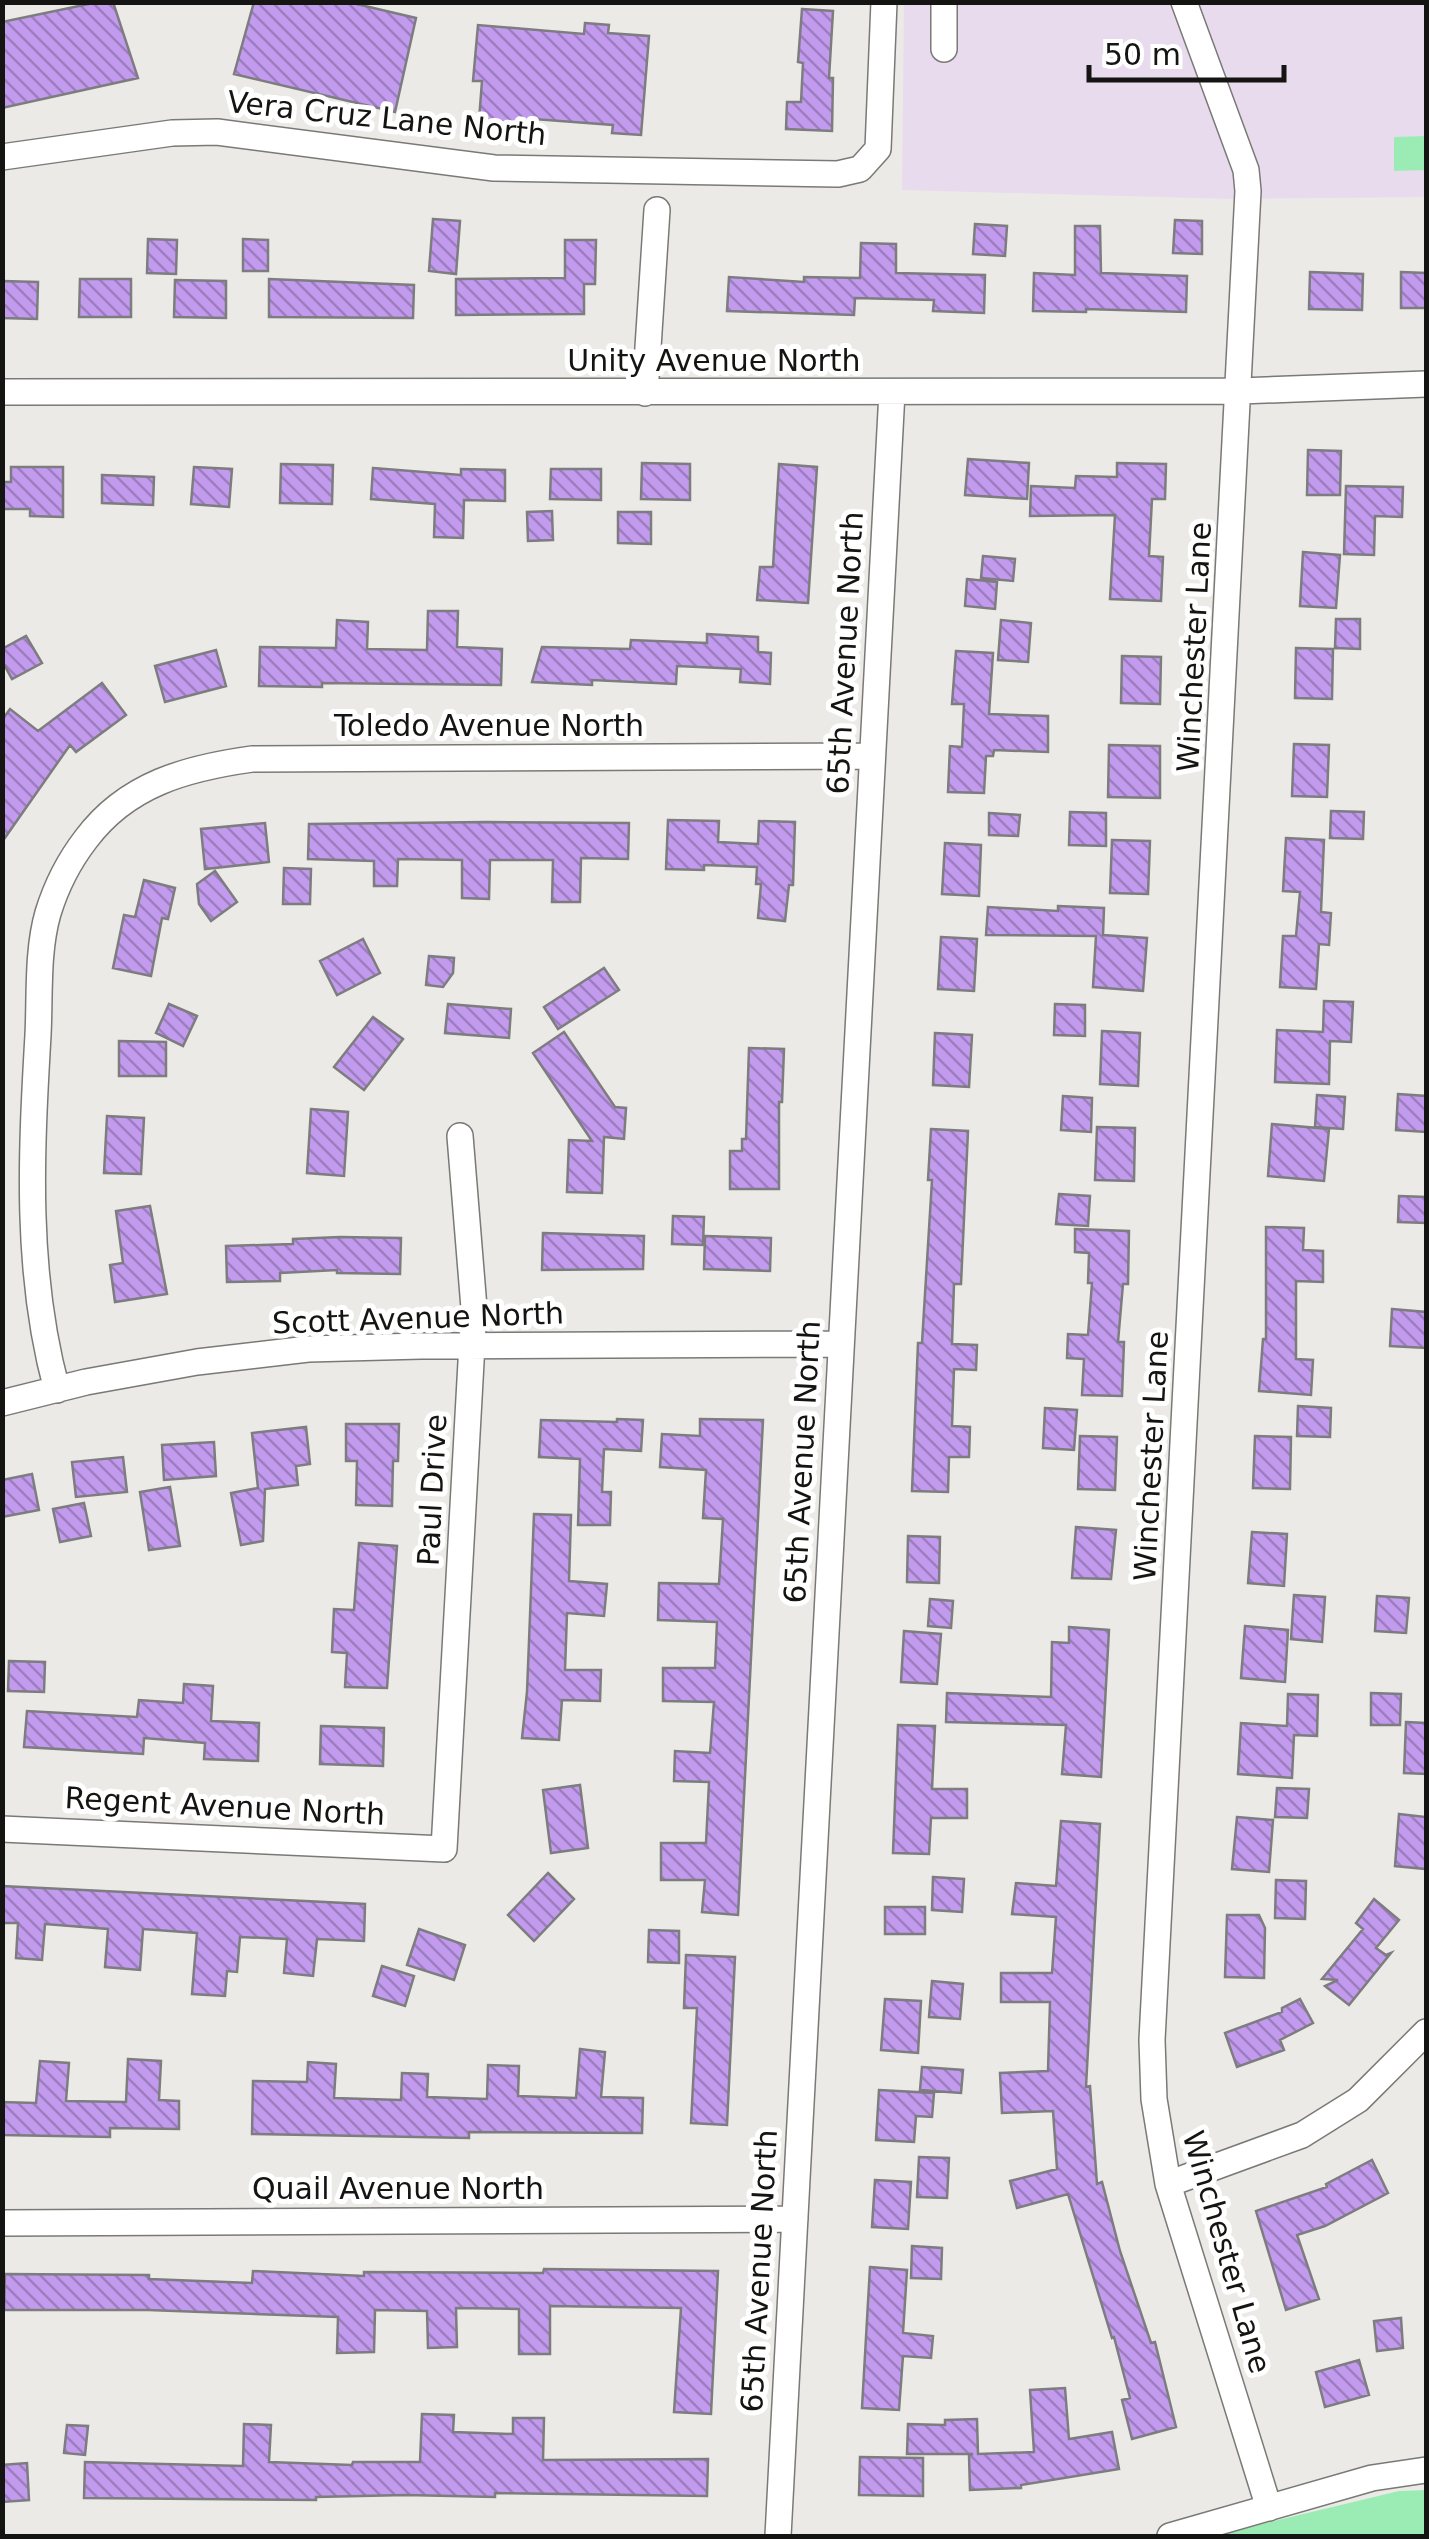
<svg xmlns="http://www.w3.org/2000/svg" width="1429" height="2539" font-family="'DejaVu Sans',sans-serif">
	<style>
		.education { fill: #e9dbee }
		.green { fill: #9becb4 }
		.building { fill: url(#building-back-hatch); stroke: #7d7c7f; stroke-width: 2.5 }
		.lines { fill: none; stroke-linecap: round; stroke-linejoin: round }
		.minor-casing { stroke: #7a7976; stroke-width: 28 }
		.minor { stroke: #fff; stroke-width: 25 }
		.labels { text-anchor: middle; dominant-baseline: central; stroke-width: 10; stroke-linejoin: round; paint-order: stroke }
		.street-label { font-size: 30px; fill: #141412; stroke: #fff }
	</style>
	<defs>
		<pattern id="building-back-hatch" width="6" height="6" patternUnits="userSpaceOnUse" patternTransform="scale(2.5)"><rect width="6" height="6" fill="#c29bef"/><path d="M-1 5l2 2M0 0l6 6M5-1l2 2" fill="none" stroke="#9c7dc0"/></pattern>
	</defs>
	<rect width="100%" height="100%" fill="#eceae7"/>
	<path class="education" d="M904 3H1426V197L1233 199 902 190Z"/>
	<path class="green" d="M1426 136V170L1394 171V137Z
		M1426 2490V2536H1211L1399 2491Z"/>
	<path class="building" d="M98 2H113L138 78 2 108V22Z
		M254 2H348L416 18 395 112 234 74Z
		M802 9 833 11 829 78H833L832 131 786 129 787 102H801L803 63 798 62Z
		M585 23 609 25 608 33 649 36 641 135 612 133 613 125 534 119 533 124 479 120 482 81H473L478 25 584 34Z
		M433 219 460 221 456 274 429 271Z
		M1175 220 1202 221V254L1173 253Z
		M975 224 1007 226 1005 256 973 254Z
		M1075 226H1100L1101 273 1187 276 1186 312 1086 309V312L1033 311 1034 273 1075 275Z
		M148 239 177 240 176 274 147 273Z
		M243 239 268 240V271H243Z
		M565 240H596L595 284H584V314L456 315V279L565 278Z
		M861 243 896 244V273L985 275 984 313 933 311 934 300 855 298 854 315 727 311 729 277 804 282V277L860 278Z
		M1310 272 1363 274 1362 310 1309 309Z
		M1401 272 1426 273V308H1401Z
		M80 279H131V317H79Z
		M269 279 414 285 413 318 269 317Z
		M175 280 226 281V318L174 317Z
		M2 281 38 282 37 319 2 318Z
		M1308 450 1341 451 1340 495H1307Z
		M968 459 1029 463 1027 499 965 495Z
		M642 463 690 464V500L641 499Z
		M1117 463 1166 464 1165 499H1152L1149 556 1163 557 1161 601 1110 599 1115 515 1030 516 1031 486 1075 488 1076 476 1117 477Z
		M281 464 333 465 332 504 280 503Z
		M779 464 817 467 808 603 757 600 760 567H773Z
		M11 467H63V517L30 516V509H2V482H11Z
		M194 467 232 469 229 507 191 504Z
		M373 468 461 475V469L505 470V501L464 500 463 538 434 537 435 504 371 499Z
		M551 469H601V500L550 499Z
		M102 475 154 477 153 505 102 503Z
		M1346 486 1403 487 1402 517 1375 516 1374 555 1344 554Z
		M552 511 553 540 528 541 527 512Z
		M618 512H651V544L618 543Z
		M1303 552 1340 555 1336 608 1300 606Z
		M983 556 1015 559 1013 581 981 578Z
		M967 579 997 582 995 609 965 606Z
		M428 611H458L457 647 502 649 501 685 322 683V687L259 686 260 647 336 648 337 620 368 622 367 649 427 650Z
		M1336 619H1360V649L1335 648Z
		M1001 620 1031 623 1028 662 998 660Z
		M707 634 758 637V652L771 653 770 684 740 682 741 669 677 666 676 684 592 680V685L532 682 542 647 630 649 631 640 707 643Z
		M26 636 42 663 12 679 2 661V649Z
		M1296 648 1333 649 1332 699 1295 698Z
		M216 650 226 686 165 702 155 666Z
		M956 651 993 653 989 714 1048 716V752L994 750 993 756H986L984 793 948 792 950 746 962 747 964 704H952Z
		M1122 656 1161 657 1160 704 1121 703Z
		M102 683 126 715 76 752 70 745 2 842V720L10 709 38 731Z
		M1294 744 1329 745 1327 797 1292 796Z
		M1109 745 1160 746V798L1108 797Z
		M1331 811 1364 812 1363 839 1330 838Z
		M1070 812 1106 813V846L1069 845Z
		M989 813 1020 815 1018 836 989 835Z
		M668 820 719 821 718 842 758 844 759 821 795 822 793 885H789L785 921 758 918 761 884H756L757 867 704 865V870L666 869Z
		M487 822 629 823 628 859 581 858 580 902H552L553 860H490L489 899 462 898V860L398 859 397 886H374V861L308 859 309 824Z
		M265 823 269 862 205 869 201 829Z
		M1286 838 1324 840 1321 912 1331 913 1329 945 1319 944 1316 989 1280 987 1283 936H1296L1300 892 1283 891Z
		M1112 840 1150 841 1148 894 1110 893Z
		M945 843 981 845 979 896 942 894Z
		M284 868 311 869 310 904H283Z
		M215 871 237 902 211 921 199 904 197 884Z
		M144 880 175 888 168 919 162 918 151 976 113 968 124 915 135 917Z
		M1058 906 1104 908 1103 935 1147 938 1143 991 1093 987 1096 936 986 935 988 907 1058 911Z
		M941 937 977 939 974 991 938 989Z
		M363 939 380 973 337 995 320 961Z
		M429 956 454 958 453 973 443 987 426 985Z
		M604 968 619 990 558 1029 544 1007Z
		M1324 1001 1353 1002 1351 1042 1330 1041 1329 1084 1275 1082 1277 1030 1323 1032Z
		M169 1004 197 1016 183 1046 156 1033Z
		M448 1004 511 1009 509 1038 445 1033Z
		M1055 1004 1085 1005V1036L1054 1035Z
		M373 1017 403 1039 364 1090 334 1067Z
		M1102 1031 1140 1033 1138 1086 1100 1084Z
		M564 1032 615 1107 626 1108 624 1139 604 1137 602 1193 567 1192 569 1140 592 1141 533 1053Z
		M935 1033 972 1035 969 1087 933 1085Z
		M119 1041 166 1042V1076H119Z
		M749 1048 784 1049 782 1102H779V1189H730V1151H742V1139H746Z
		M1398 1094 1426 1096V1132L1396 1130Z
		M1317 1095 1345 1097 1343 1129 1315 1127Z
		M1063 1096 1092 1098 1091 1132 1061 1130Z
		M311 1109 348 1112 344 1176 307 1173Z
		M107 1116 144 1118 141 1174 104 1173Z
		M1272 1124 1329 1129 1324 1181 1268 1176Z
		M1097 1127 1135 1128 1134 1181 1095 1180Z
		M931 1129 968 1131 961 1284H954L952 1344 977 1345 976 1370 954 1369 952 1426 970 1427 969 1457H949L948 1492 912 1491 918 1343H922L932 1180H928Z
		M1059 1194 1090 1196 1088 1226 1056 1224Z
		M1399 1196 1426 1197V1223L1398 1222Z
		M150 1206 167 1294 115 1302 110 1265 123 1263 116 1211Z
		M673 1216 704 1217 703 1245 672 1244Z
		M1266 1227 1304 1228 1303 1250 1323 1251V1282L1296 1281V1359L1313 1360 1311 1395 1259 1391 1263 1339H1266Z
		M1075 1229 1129 1231 1128 1284H1123L1118 1342H1124L1122 1396 1082 1395 1084 1359 1067 1358 1068 1334 1088 1335 1092 1283H1088L1089 1253 1075 1252Z
		M543 1233 644 1236 643 1269 542 1270Z
		M705 1236 771 1238 770 1271 704 1269Z
		M340 1237 401 1238 400 1274 337 1273V1270L280 1273V1281L227 1282 226 1246 293 1244V1239Z
		M1392 1309 1426 1312V1348L1390 1346Z
		M1298 1406 1331 1408 1330 1437 1297 1436Z
		M1045 1408 1077 1410 1074 1450 1043 1448Z
		M617 1419 643 1420 641 1451 604 1449 602 1492H611L610 1525H578L580 1459 539 1457 541 1420 617 1422Z
		M700 1419 763 1420 738 1915 702 1912 705 1880H661V1843H706L709 1782 674 1781 675 1751 710 1753 714 1702 663 1701V1668H715L717 1622 658 1620 659 1583 719 1584 723 1519 703 1518 706 1470 660 1467 662 1434 700 1436Z
		M346 1424H399L398 1461H393L392 1506 356 1505 357 1461H346Z
		M306 1427 310 1464 296 1466 298 1485 265 1489 263 1541 241 1545 231 1493 258 1488 252 1433Z
		M1080 1436 1117 1437 1115 1490 1078 1489Z
		M1255 1436 1291 1437 1290 1489 1253 1488Z
		M214 1442 216 1476 164 1480 162 1445Z
		M123 1457 127 1492 76 1497 72 1462Z
		M32 1474 39 1510 2 1517V1480Z
		M170 1487 180 1546 149 1550 140 1492Z
		M84 1503 91 1536 60 1542 53 1509Z
		M534 1514 571 1515 569 1581 607 1584 604 1616 567 1613 565 1670H601L600 1701 562 1700 559 1740 522 1738 527 1692Z
		M1076 1527 1116 1530 1111 1579 1072 1578Z
		M1252 1532 1287 1534 1284 1586 1248 1583Z
		M908 1536 940 1537 939 1583 907 1582Z
		M359 1543 397 1546 387 1688 345 1687 347 1653 332 1652 334 1609 354 1610Z
		M1294 1595 1325 1597 1322 1642 1291 1639Z
		M1377 1596 1409 1598 1406 1633 1375 1631Z
		M930 1599 953 1601 951 1628 928 1626Z
		M1245 1626 1288 1630 1285 1682 1241 1678Z
		M1069 1627 1109 1630 1101 1777 1062 1774 1066 1725 946 1722 947 1693 1051 1697 1052 1642 1069 1643Z
		M904 1631 941 1634 937 1684 901 1682Z
		M9 1661 45 1662 44 1692 8 1691Z
		M184 1684 213 1686 211 1721 259 1723 258 1761 204 1759 205 1743 144 1738 143 1754 24 1747 27 1711 137 1717 139 1700 183 1703Z
		M1371 1693 1401 1694 1400 1725H1371Z
		M1288 1694 1318 1695 1317 1736 1294 1735 1292 1778 1238 1774 1241 1723 1287 1726Z
		M1406 1722 1426 1723V1774L1404 1773Z
		M898 1725 935 1726 932 1789H967V1818H931L929 1854 893 1853Z
		M321 1726 384 1728 383 1766 320 1764Z
		M580 1785 588 1848 551 1853 543 1790Z
		M1277 1788 1309 1789 1307 1818 1275 1817Z
		M1399 1814 1426 1817V1869L1395 1866Z
		M1237 1817 1273 1820 1269 1872 1232 1869Z
		M1061 1821 1100 1824 1086 2087 1090 2086 1097 2184 1102 2182 1120 2251 1151 2343 1155 2342 1176 2427 1132 2439 1122 2400 1130 2398 1114 2337 1112 2338 1068 2194 1017 2208 1010 2181 1057 2169 1053 2111 1002 2113 1000 2073 1048 2071 1050 2002H1001V1973H1052L1056 1917 1012 1914 1016 1883 1056 1886Z
		M548 1873 574 1899 534 1941 508 1915Z
		M933 1877 964 1879 962 1912 932 1910Z
		M1276 1880 1306 1881 1305 1919 1275 1918Z
		M2 1886 365 1904 364 1941 317 1939 313 1976 284 1973 287 1939 240 1937 237 1972 227 1971 225 1996 192 1994 197 1933 143 1929 140 1970 105 1967 108 1929 45 1924 42 1960 16 1958 18 1923H2Z
		M1374 1899 1399 1920 1376 1948 1386 1955 1391 1953 1349 2005 1325 1986 1338 1980 1322 1979 1363 1929 1356 1923Z
		M885 1907H925V1934H885Z
		M1227 1915H1259L1265 1928 1264 1978 1225 1977Z
		M419 1929 465 1945 454 1980 407 1965Z
		M649 1930 679 1931V1963L648 1962Z
		M686 1955 735 1957 727 2125 691 2123 697 2008H684Z
		M382 1966 414 1976 405 2006 373 1996Z
		M932 1981 963 1984 960 2019 929 2017Z
		M885 1999 921 2001 918 2053 881 2050Z
		M1300 1999 1313 2023 1280 2040 1284 2050 1237 2067 1225 2033 1282 2012V2008Z
		M580 2049 605 2052 601 2097 643 2098 642 2133 469 2132V2138L252 2134 253 2081 307 2082 308 2062 336 2064 334 2098 401 2100 402 2073 428 2074 427 2097 487 2099 488 2065 519 2066 518 2096 576 2098Z
		M128 2059 161 2061 159 2100 179 2101V2129L110 2128V2137L2 2135V2102L36 2103 40 2061 69 2063 66 2101 126 2102Z
		M922 2067 963 2070 961 2093 920 2090Z
		M879 2090 934 2093 932 2117 916 2116 914 2142 876 2140Z
		M919 2157 949 2158 947 2198 917 2197Z
		M1372 2160 1388 2193 1325 2226 1297 2235 1319 2299 1286 2310 1256 2211 1327 2187 1326 2184Z
		M875 2180 911 2182 908 2229 872 2227Z
		M912 2246 942 2248 941 2279 911 2278Z
		M870 2267 907 2270 903 2333 933 2336 931 2358 903 2356 899 2410 862 2408Z
		M544 2269 718 2271 711 2414 674 2412 681 2308 550 2306V2354H519V2309L456 2308 457 2347 428 2348 427 2311 375 2310 374 2352 337 2353 338 2317 148 2310H4L5 2274 149 2275V2279L252 2283 253 2271 364 2276V2272L543 2273Z
		M1401 2318 1403 2348 1377 2351 1374 2321Z
		M1359 2360 1369 2395 1325 2407 1316 2372Z
		M1065 2388 1069 2439 1112 2432 1119 2469 1021 2485V2488L970 2490 969 2455 973 2454H907L908 2424 945 2425V2420L977 2419 978 2454 1034 2452 1030 2390Z
		M422 2414 454 2415 453 2432 513 2434V2418H544L543 2460 708 2459 707 2496 495 2493V2497L406 2495 316 2497V2500L84 2498 85 2462 243 2466 244 2424 271 2425 269 2462 352 2465 353 2462H420Z
		M67 2425 88 2426 85 2455 64 2453Z
		M860 2457 923 2458V2496L859 2495Z
		M27 2463 29 2500 2 2502V2465Z"/>
	<g class="lines">
		<defs>
			<path id="minor" d="M944 2V49
				M1184 2 1246 170 1248 191 1152 2040 1154 2099 1168 2184 1269 2508
				M2 157 172 133 217 132 494 168 838 174 860 169 878 149 884 2
				M2 392 1240 391 1426 384
				M645 393 657 210
				M57 1390C25 1273 31 1155 38 1035 40 995 37 951 48 913 56 887 69 861 86 839 127 784 187 768 252 759L872 756
				M2 1403 86 1382 197 1362 308 1349 421 1346 840 1344
				M2 1829 444 1849 474 1308 460 1136
				M1168 2184 1302 2135 1358 2100 1426 2032
				M2 2223 795 2219
				M778 2536 892 392
				M1170 2536 1372 2478 1426 2470"/>
		</defs>
		<use href="#minor" class="minor-casing"/>
		<use href="#minor" class="minor"/>
	</g>
	<g class="labels">
		<g class="street-label">
			<text transform="translate(387 118) rotate(6)">Vera Cruz Lane North</text>
			<text x="714" y="360">Unity Avenue North</text>
			<text transform="translate(1194 647) rotate(-87)">Winchester Lane</text>
			<text transform="translate(845 653) rotate(-87)">65th Avenue North</text>
			<text x="489" y="725">Toledo Avenue North</text>
			<text transform="translate(418 1318) rotate(-2)">Scott Avenue North</text>
			<text transform="translate(1151 1456) rotate(-87)">Winchester Lane</text>
			<text transform="translate(802 1462) rotate(-87)">65th Avenue North</text>
			<text transform="translate(432 1490) rotate(-87)">Paul Drive</text>
			<text transform="translate(225 1806) rotate(3)">Regent Avenue North</text>
			<text x="398" y="2188">Quail Avenue North</text>
			<text transform="translate(1227 2252) rotate(74)">Winchester Lane</text>
			<text transform="translate(759 2271) rotate(-87)">65th Avenue North</text>
		</g>
	</g>
	<rect width="1429" height="2539" fill="none" stroke="#141412" stroke-width="10"/>
	<path d="M1089 65v15h195v-15" fill="none" stroke="#141412" stroke-width="5"/>
	<text x="1104" y="65" font-size="30" fill="#141412" stroke="#ffffff" stroke-width="8" paint-order="stroke">50 m</text>
</svg>
